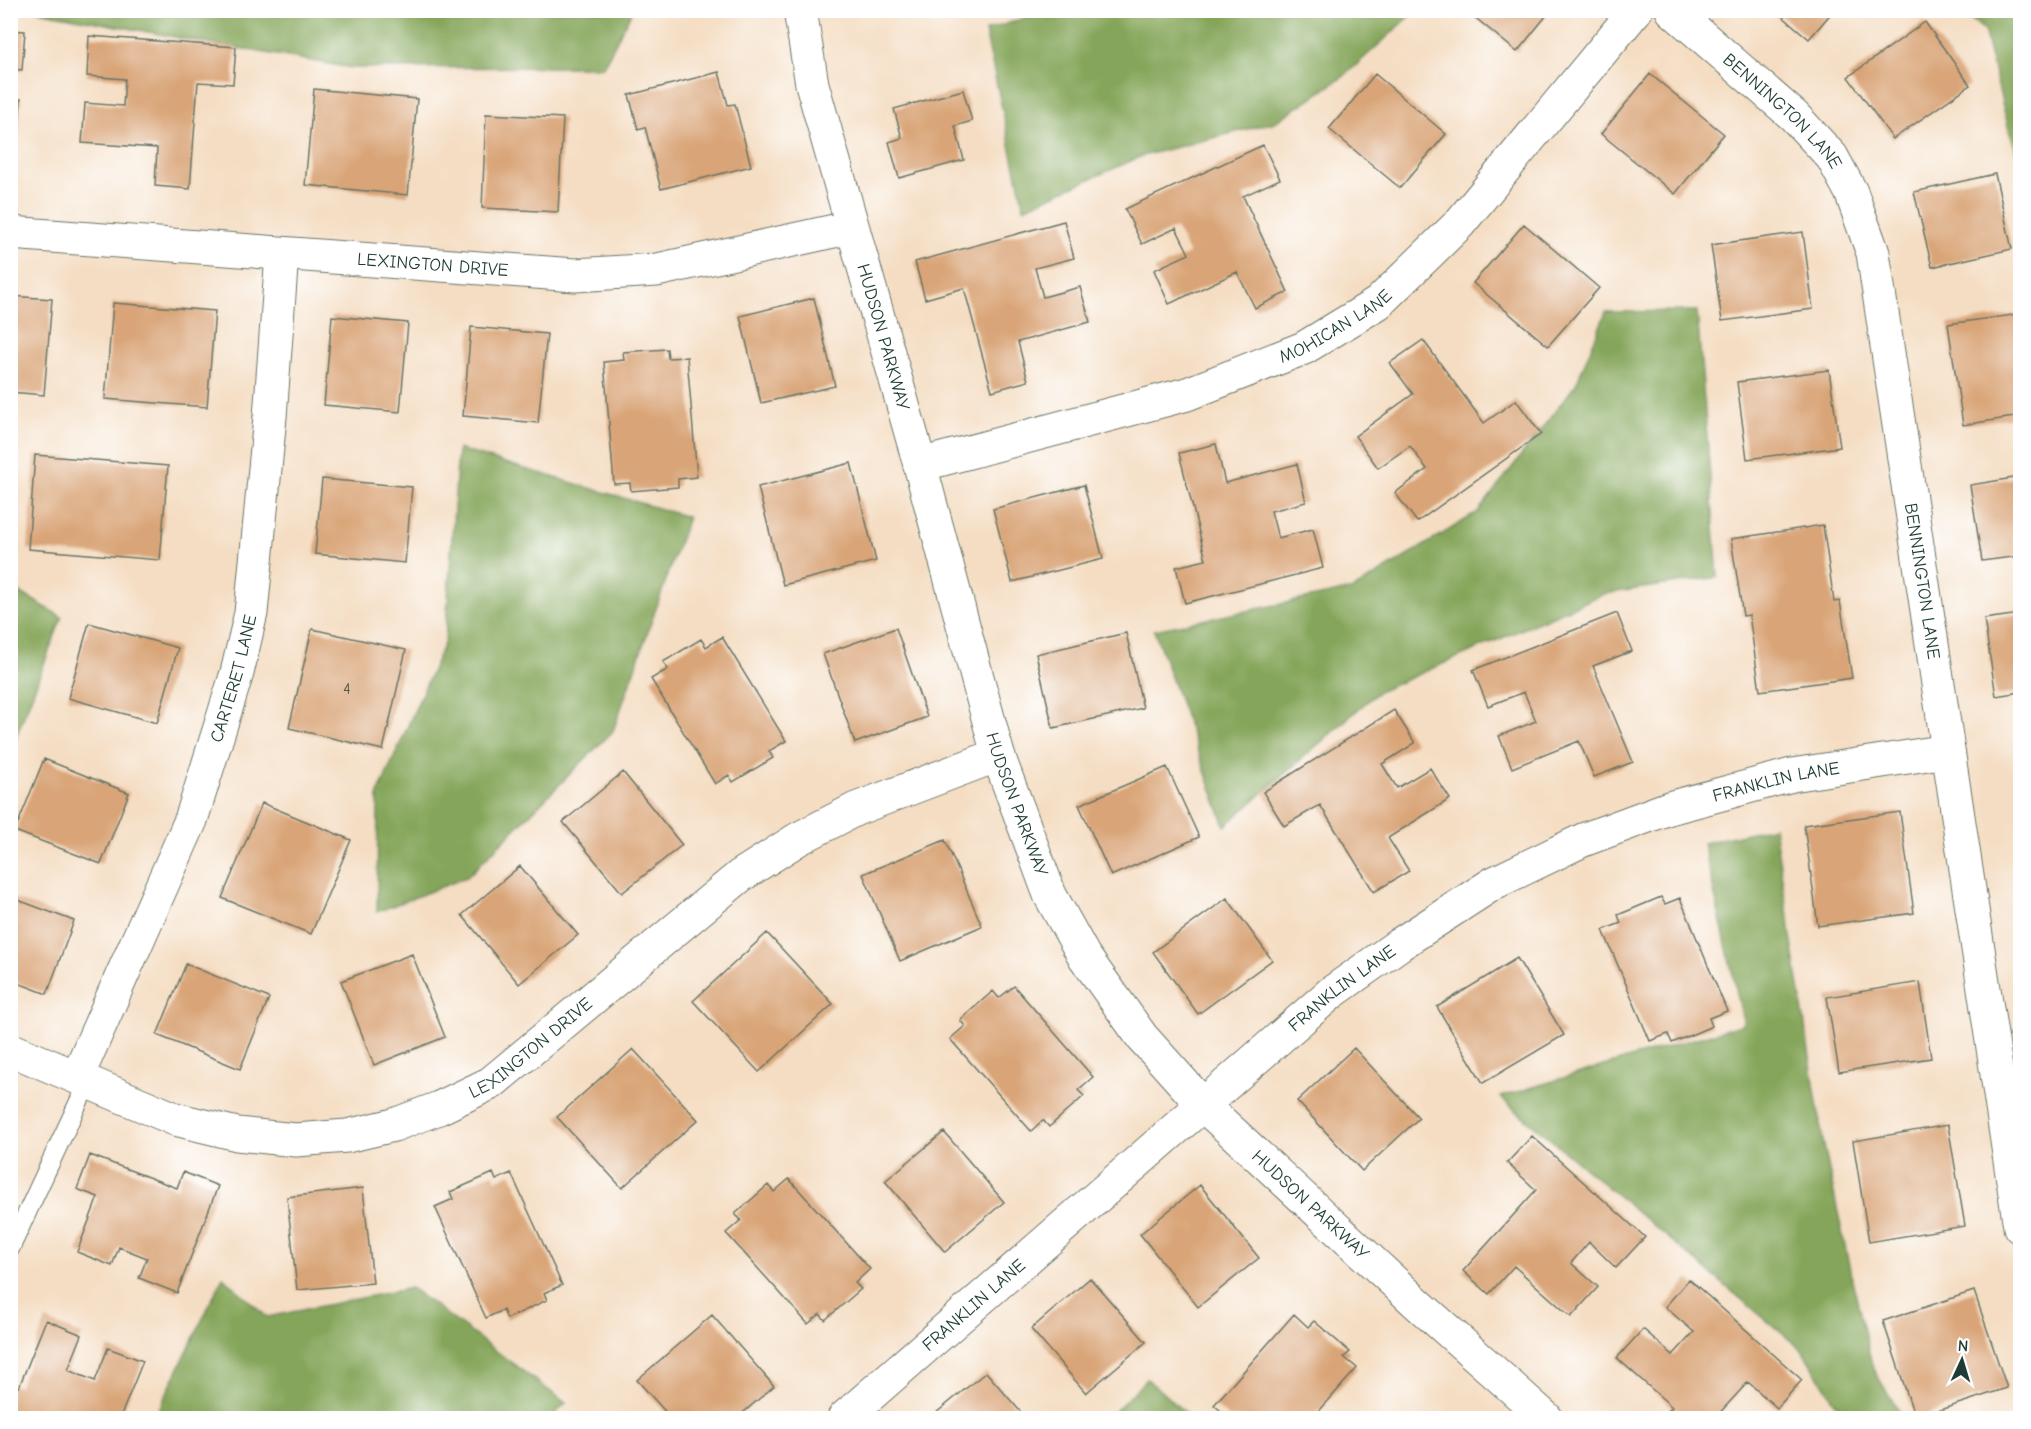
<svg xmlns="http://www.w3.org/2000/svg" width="2031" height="1429" font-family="'Comic Neue',sans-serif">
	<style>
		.forest { fill: #85a65a; stroke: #527247; stroke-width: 1.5 }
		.building { fill: #d9a477 }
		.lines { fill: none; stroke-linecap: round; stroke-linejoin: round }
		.lane-casing { stroke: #6a7566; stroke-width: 20 }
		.street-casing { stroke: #6a7566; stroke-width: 35 }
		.lane { stroke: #fff; stroke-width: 18 }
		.street { stroke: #fff; stroke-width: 33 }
		.labels { text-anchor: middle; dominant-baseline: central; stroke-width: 4.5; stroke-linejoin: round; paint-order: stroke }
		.number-label { font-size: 15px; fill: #4e5745 }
		.street-label { font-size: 18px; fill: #1f3d34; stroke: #fff }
	</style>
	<rect width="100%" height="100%" fill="#fff"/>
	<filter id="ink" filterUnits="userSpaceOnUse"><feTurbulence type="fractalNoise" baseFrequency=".0167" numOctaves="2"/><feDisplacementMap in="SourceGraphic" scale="12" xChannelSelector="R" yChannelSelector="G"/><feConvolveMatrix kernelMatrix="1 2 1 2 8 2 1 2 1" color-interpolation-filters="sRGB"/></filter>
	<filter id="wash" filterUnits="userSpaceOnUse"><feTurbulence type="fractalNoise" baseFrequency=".008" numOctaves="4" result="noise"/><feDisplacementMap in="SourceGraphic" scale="24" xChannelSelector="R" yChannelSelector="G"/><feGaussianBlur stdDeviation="1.35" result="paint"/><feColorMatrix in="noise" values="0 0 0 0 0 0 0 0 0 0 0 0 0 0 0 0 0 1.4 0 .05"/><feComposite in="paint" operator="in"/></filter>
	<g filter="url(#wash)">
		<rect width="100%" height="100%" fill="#f4ddc2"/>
		<path class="forest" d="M1049 10H1416V11L1343 77 1275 122 1142 156 1024 208 985 31Z
			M38 11H632L603 67 352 68 196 41Z
			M1962 11H2020V162L2008 126 1984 30Z
			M1697 311 1718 577 1603 594 1378 692 1225 826 1154 630 1354 589 1478 512 1576 384 1606 312Z
			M458 449 688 517 613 731 467 877 377 912 378 794 445 641Z
			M11 587 62 617 11 750Z
			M1774 827 1823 1141 1851 1275 1873 1369 1903 1418H1845L1802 1350 1500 1097 1744 1024 1703 843Z
			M223 1277 267 1317 411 1288 566 1403 551 1418H176L158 1411Z
			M1147 1379 1191 1418H1108Z"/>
		<g id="blocks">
			<path class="building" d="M1466 10H1551L1517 52Z
				M1775 10H1834L1809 39Z
				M1925 22 1970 85 1893 139 1848 77Z
				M10 30 25 31 22 70 10 69Z
				M89 36 236 47 233 84 198 82 190 189 155 186 157 148 82 143 85 103 123 106 125 79 87 76Z
				M719 72 728 105 735 104 751 166 661 189 645 127 638 129 629 95Z
				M1375 74 1446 134 1400 188 1329 129Z
				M1650 74 1724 134 1675 194 1601 134Z
				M314 89 417 99 408 195 305 185Z
				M963 90 972 121 955 126 964 160 899 178 889 142 902 138 894 109Z
				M10 99H21L18 136H10Z
				M486 114 563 118 558 212 482 208Z
				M1263 145 1280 179 1243 196 1288 292 1255 308 1237 272 1169 304 1154 270 1189 254 1176 228 1142 244 1125 209Z
				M1995 174 2012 249 1932 267 1914 192Z
				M1064 221 1074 258 1035 268 1043 297 1080 287 1090 322 1018 342 1028 381 992 391 964 288 925 299 915 262Z
				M1524 224 1599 288 1548 346 1473 283Z
				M1803 232 1813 309 1722 321 1711 245Z
				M10 296 52 299 44 395 10 392Z
				M814 298 835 386 761 403 740 316Z
				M113 303 215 311 207 407 105 399Z
				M2020 314V416L1963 425 1948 324Z
				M332 316 408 323 400 412 324 405Z
				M471 327 547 334 538 423 463 416Z
				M1423 340 1484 423 1516 400 1541 434 1417 522 1395 493 1427 469 1410 446 1378 468 1355 436 1413 394 1390 363Z
				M667 349 668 358 687 357 697 477 678 479V487L631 491 630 483 614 484 604 362 624 360 623 352Z
				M1829 370 1840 447 1747 459 1737 382Z
				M1216 444 1225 483 1297 464 1306 502 1271 511 1278 538 1313 529 1323 568 1185 603 1176 567 1206 560 1179 453Z
				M35 455 168 466 160 560 28 549Z
				M851 463 876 561 783 585 758 487Z
				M2020 477V556L1982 561 1970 485Z
				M322 479 412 487 405 563 315 554Z
				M1084 485 1103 559 1012 582 993 509Z
				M1823 525 1834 602 1840 601 1852 678 1760 691 1749 615 1743 616 1731 539Z
				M1617 613 1632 651 1593 666 1633 762 1594 777 1579 741 1512 768 1499 736 1536 721 1524 692 1488 706 1473 670Z
				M2020 614V692L1996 696 1984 619Z
				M89 623 178 648 157 723 68 698Z
				M896 628 927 717 855 743 823 654Z
				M312 629 406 650 383 750 289 728Z
				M1126 633 1143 708 1053 728 1036 654Z
				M722 637 786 741 769 751 773 758 733 782 729 775 715 784 651 679 668 669 663 662 701 639 706 647Z
				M1394 710 1415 743 1382 764 1397 788 1430 768 1450 799 1388 838 1409 871 1374 892 1320 805 1284 826 1263 792Z
				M44 759 129 793 101 864 15 831Z
				M1167 767 1199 837 1111 876 1079 805Z
				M623 772 682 845 622 893 563 822Z
				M262 803 351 840 311 934 222 898Z
				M1900 812 1914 913 1818 926 1804 825Z
				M945 840 982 926 900 961 863 874Z
				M520 866 578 935 519 984 462 915Z
				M10 897 74 921 47 994 10 980Z
				M1661 897 1665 904 1680 898 1727 1011 1709 1018 1712 1026 1672 1043 1668 1034 1650 1041 1603 930 1621 923 1618 915Z
				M1227 898 1272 960 1198 1014 1153 952Z
				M767 933 833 1004 759 1072 693 1001Z
				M412 954 445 1037 374 1065 341 981Z
				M1517 958 1564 1035 1483 1083 1437 1007Z
				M186 964 269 998 240 1069 157 1035Z
				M1920 982 1931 1058 1839 1072 1827 997Z
				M1014 986 1093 1077 1078 1090 1084 1096 1049 1127 1043 1120 1031 1131 950 1039 965 1026 960 1020 993 991 999 998Z
				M1354 1048 1419 1118 1362 1171 1297 1101Z
				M633 1049 698 1120 622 1188 557 1117Z
				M1948 1125 1965 1226 1869 1242 1853 1141Z
				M944 1132 1004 1202 945 1252 885 1181Z
				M1532 1136 1645 1237 1616 1268 1589 1242 1571 1263 1598 1287 1571 1317 1514 1266 1489 1294 1463 1271 1536 1190 1507 1163Z
				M90 1155 177 1188 183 1172 218 1186 177 1293 139 1278 147 1258 119 1247 112 1266 77 1252 98 1197 77 1189Z
				M493 1173 496 1180 511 1173 562 1285 544 1293 547 1300 507 1319 503 1310 486 1318 435 1207 453 1199 450 1192Z
				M789 1179 870 1269 855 1283 861 1289 825 1320 820 1314 808 1324 726 1233 741 1220 735 1214 768 1185 774 1192Z
				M1200 1185 1259 1258 1198 1307 1140 1234Z
				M363 1188 373 1283 297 1290 287 1197Z
				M1090 1278 1146 1342 1086 1393 1031 1329Z
				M1689 1279 1802 1380 1777 1408 1748 1382 1715 1418H1662L1672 1407 1617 1358 1643 1329 1673 1355 1694 1332 1665 1307Z
				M1974 1291 2007 1388 1915 1418 1883 1321Z
				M1294 1314 1308 1327 1314 1321 1350 1352 1344 1357 1357 1368 1313 1418H1229L1214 1405Z
				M712 1315 774 1386 737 1418H671L637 1380Z
				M46 1320 82 1335 68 1370 95 1381 108 1348 143 1361 120 1418H10V1384L19 1387Z
				M986 1372 1026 1418H930Z"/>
		</g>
	</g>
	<g filter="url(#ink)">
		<use href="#blocks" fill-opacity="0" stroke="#6a7566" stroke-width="1.5"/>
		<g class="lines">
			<defs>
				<path id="lane" d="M10 1249 88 1082"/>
				<g id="street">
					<path id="s1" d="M800 10 812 84 920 465 998 755 1050 895 1084 956 1142 1037 1203 1105 1419 1305 1546 1418"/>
					<path id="s2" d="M1672 10 1794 116 1832 157 1851 192 1873 253 2020 1227"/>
					<path id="s3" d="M10 233 575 275 657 270 852 227"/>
					<path id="s4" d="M920 465 1187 394 1304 348 1378 303 1459 224 1636 10"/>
					<path id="s5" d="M10 1049 175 1119 237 1134 296 1140 347 1136 394 1125 439 1108 491 1083 740 876 798 839 856 809 998 755"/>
					<path id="s6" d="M77 1077 191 820 237 673 251 613 270 417 282 254"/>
					<path id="s7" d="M844 1418 1331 993 1400 944 1494 883 1583 840 1669 808 1792 775 1947 751"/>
				</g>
			</defs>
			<use href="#lane" class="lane-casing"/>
			<use href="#street" class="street-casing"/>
			<use href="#lane" class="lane"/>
			<use href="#street" class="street"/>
		</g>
	</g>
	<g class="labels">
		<g class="number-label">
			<text x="347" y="689">4</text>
		</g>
		<g class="street-label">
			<text stroke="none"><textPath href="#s2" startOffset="150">BENNINGTON LANE</textPath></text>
			<text stroke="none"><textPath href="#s3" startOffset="424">LEXINGTON DRIVE</textPath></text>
			<text stroke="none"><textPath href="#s4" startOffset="440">MOHICAN LANE</textPath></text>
			<text stroke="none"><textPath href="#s1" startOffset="338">HUDSON PARKWAY</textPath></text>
			<text stroke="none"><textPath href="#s2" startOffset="654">BENNINGTON LANE</textPath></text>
			<text stroke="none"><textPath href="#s6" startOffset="429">CARTERET LANE</textPath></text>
			<text stroke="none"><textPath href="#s7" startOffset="1144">FRANKLIN LANE</textPath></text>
			<text stroke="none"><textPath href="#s1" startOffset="824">HUDSON PARKWAY</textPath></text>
			<text stroke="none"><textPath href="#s7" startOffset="658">FRANKLIN LANE</textPath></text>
			<text stroke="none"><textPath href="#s5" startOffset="560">LEXINGTON DRIVE</textPath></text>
			<text stroke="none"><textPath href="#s1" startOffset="1328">HUDSON PARKWAY</textPath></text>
			<text stroke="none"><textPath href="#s7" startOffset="172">FRANKLIN LANE</textPath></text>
		</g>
	</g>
	<rect width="2031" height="1429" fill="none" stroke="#fff" stroke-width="36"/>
	<g transform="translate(1962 1360) rotate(4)" stroke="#ffffff" stroke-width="4.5" paint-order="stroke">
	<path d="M0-4.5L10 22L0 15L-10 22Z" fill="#1f3d34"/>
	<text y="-9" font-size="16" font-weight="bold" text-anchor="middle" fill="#1f3d34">N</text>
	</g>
</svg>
